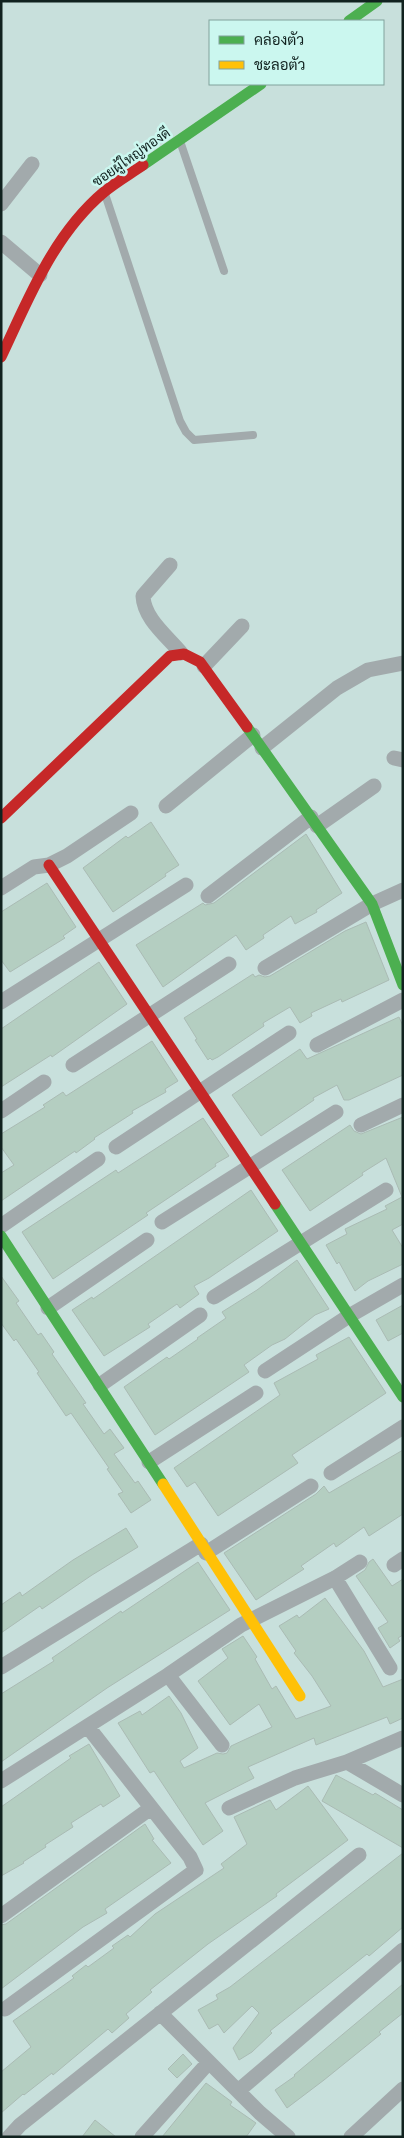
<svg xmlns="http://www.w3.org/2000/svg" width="404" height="2138" font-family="Roboto,Sarabun,sans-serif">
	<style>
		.building { fill: #b4cec1; stroke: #aabbb4 }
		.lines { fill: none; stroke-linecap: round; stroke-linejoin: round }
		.lane { stroke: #a2aaac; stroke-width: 8 }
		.street { stroke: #a2aaac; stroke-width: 15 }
		.fast { stroke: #4caf50; stroke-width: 11 }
		.slow { stroke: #ffc107; stroke-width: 11 }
		.jam { stroke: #c62828; stroke-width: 11 }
		.labels { text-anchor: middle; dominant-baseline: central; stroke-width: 5; stroke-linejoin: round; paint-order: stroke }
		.street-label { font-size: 14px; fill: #11221f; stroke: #cbf7ef }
	</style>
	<rect width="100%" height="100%" fill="#c8e0dc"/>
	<path class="building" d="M151 822 179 865 165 874 166 876 113 912 83 868 126 836 128 838Z
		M306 834 342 893 316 910 317 912 295 924 291 916 263 935 264 938 246 950 236 935 163 987 136 945 203 903 205 905 214 903Z
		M47 883 76 927 63 936 65 938 10 972 1 960V912Z
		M366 922 389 980 342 1002 341 999 311 1013 312 1016 300 1023 290 1007 263 1023 264 1026 218 1057 212 1060 210 1058 208 1060 195 1040 197 1039 184 1018 253 974 255 977 259 975 265 977 270 976 345 931Z
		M99 962 127 1004 52 1057 51 1055 1 1087V1029Z
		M399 1017 403 1026V1075L349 1100H344L337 1085 313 1098 314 1100 261 1136 232 1095 300 1049 307 1059Z
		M152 1041 178 1081 165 1089 166 1092 132 1111 133 1113 94 1138 95 1139 76 1153 75 1151 1 1201V1173L14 1165 1 1147V1134L45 1107 43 1105 63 1092 66 1096Z
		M403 1117V1224L392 1230 403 1248V1264L368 1281 355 1291 339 1262 337 1264 326 1245 347 1234 345 1229 387 1209 385 1206 402 1197 386 1158 362 1173 363 1175 310 1211 282 1170 350 1125 354 1131 361 1134Z
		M203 1118 229 1156 215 1164 216 1166 146 1213 148 1215 53 1279 22 1232 116 1170 118 1173Z
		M251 1190 278 1231 209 1278 194 1286 199 1294 180 1308 177 1304 148 1324 150 1327 104 1356 72 1310 92 1297 93 1299Z
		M297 1260 329 1309 315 1315 285 1339 272 1345 244 1365 249 1372 155 1435 124 1387 167 1357 169 1359 198 1339 197 1338 226 1318 222 1312 257 1290Z
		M1 1276 19 1301 16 1303 38 1335 41 1333 54 1352 52 1354 86 1403 83 1404 104 1434 110 1429 124 1448 114 1454 135 1483 138 1481 151 1500 131 1513 118 1494 123 1492 107 1469 109 1468 71 1413 66 1416 37 1373 39 1372 16 1339 14 1341 1 1323Z
		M403 1305V1333L388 1341 376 1320Z
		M349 1337 386 1393 292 1455 298 1463 218 1516 195 1482 187 1487 174 1468 280 1395 274 1383 318 1359 316 1355Z
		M403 1450V1514L369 1536 364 1527 336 1547 334 1543 301 1566 304 1569 256 1600 224 1553 316 1494 324 1486 329 1493Z
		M126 1528 138 1547 92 1575 42 1609 40 1606 1 1633V1605L20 1592 22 1596 73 1560Z
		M373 1559 392 1586 403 1579V1635L398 1638 400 1641 390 1648 378 1628 388 1622 356 1576 365 1570 369 1562Z
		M198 1562 230 1610 107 1688 1 1762V1694L54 1661 52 1658 121 1611 122 1613Z
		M325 1598 364 1651 383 1687 403 1679V1718L390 1724 387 1717 316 1745 314 1738 248 1767 254 1778 205 1803 223 1831 203 1845 154 1771 150 1773 118 1723 140 1711 142 1715 169 1696 181 1713 198 1748 180 1761 184 1768 217 1753 223 1754 227 1753 231 1746 272 1727 259 1704 230 1725 198 1681 228 1658 222 1649 243 1636 257 1657 255 1659 272 1689 276 1686 296 1719 331 1706 312 1676 294 1653 296 1651 279 1626 297 1615 299 1618Z
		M89 1744 120 1796 103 1807 101 1804 71 1823 73 1827 45 1845 46 1847 23 1862 24 1863 1 1876V1807L71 1758 69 1756Z
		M336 1775 373 1795 375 1793 403 1810V1848L322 1801Z
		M308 1786 348 1840 276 1894 277 1896 208 1944 150 1990 152 1992 126 2014 129 2018 112 2033 108 2029 53 2075 52 2073 24 2095 23 2094 1 2113V2072L31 2047 13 2021 74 1978 72 1976 86 1965 88 1967 114 1948 112 1946 128 1935 130 1937 155 1914 224 1868 221 1864 247 1844 234 1817 270 1800 276 1810Z
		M145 1824 154 1839 152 1840 171 1863 105 1909 107 1913 83 1927 1 1989V1925L6 1924Z
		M403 1853V1927L369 1956 367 1954 270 2031 272 2033 252 2052 239 2060 233 2048 259 2013 252 2006 224 2033 218 2024 209 2029 198 2010 218 1999 216 1995 230 1987Z
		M403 1984V2013L379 2032 381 2034 324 2080 287 2108 275 2090 295 2076 294 2075Z
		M183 2054 192 2064 177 2078 168 2069Z
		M206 2083 232 2102 230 2105 256 2123 246 2137H162Z
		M95 2120 116 2137H82Z"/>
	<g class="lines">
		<path class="lane" d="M180 141 224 271
			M105 194 180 421 186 432 194 440 253 435"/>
		<path class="street" d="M1 204 32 164
			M1 242 40 275
			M170 565 143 596C144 619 167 636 181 653
			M204 666 242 626
			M262 748 337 688 368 670 403 663
			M394 758 403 760
			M166 806 253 735
			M317 826 374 786
			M1 888 34 867 49 865 67 856 131 813
			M208 896 311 817
			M265 968 372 904 403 890
			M1 1002 186 885
			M317 1045 403 1000
			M73 1065 229 964
			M1 1111 44 1082
			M361 1125 403 1105
			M116 1147 289 1033
			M162 1222 336 1112
			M1 1226 98 1159
			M214 1297 386 1190
			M48 1308 147 1240
			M265 1371 349 1316 403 1285
			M100 1385 200 1315
			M149 1462 256 1393
			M331 1473 403 1427
			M206 1553 311 1486
			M394 1565 403 1559
			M335 1578 390 1668
			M1 1667 201 1544
			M168 1675 222 1745
			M347 1762 403 1795
			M1 1781 168 1675 241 1625 335 1578 360 1562
			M229 1808 295 1778 347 1762 403 1738
			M1 1916 151 1808
			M5 2009 196 1870 190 1857 88 1727
			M160 2013 260 2113 288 2137
			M238 2091 403 1950
			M9 2137 20 2125 359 1855
			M142 2137 209 2062
			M351 2137 403 2089"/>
		<path class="fast" d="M349 21 377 1
			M143 165 261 84
			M247 727 372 904 403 985
			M275 1204 403 1397
			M1 1236 163 1484"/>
		<path class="slow" d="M163 1484 300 1696"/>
		<path class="jam" d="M1 357C29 298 53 235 104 192 116 182 130 174 143 165
			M1 818 170 656 184 654 200 662 247 727
			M49 865 275 1204"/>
	</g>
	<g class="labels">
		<g class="street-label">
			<text transform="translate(131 157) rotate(-35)">ซอยผู้ใหญ่ทองดี</text>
		</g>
	</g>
	<rect width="404" height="2138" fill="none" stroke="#11221f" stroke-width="5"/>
	<rect x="209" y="20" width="175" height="65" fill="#cbf7ef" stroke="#81a29c"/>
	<rect x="219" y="36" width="25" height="8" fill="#4caf50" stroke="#81a29c"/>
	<text x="254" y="45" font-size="15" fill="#11221f">คล่องตัว</text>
	<rect x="219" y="61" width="25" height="8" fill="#ffc107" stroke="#81a29c"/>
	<text x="254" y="70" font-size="15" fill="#11221f">ชะลอตัว</text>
</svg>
